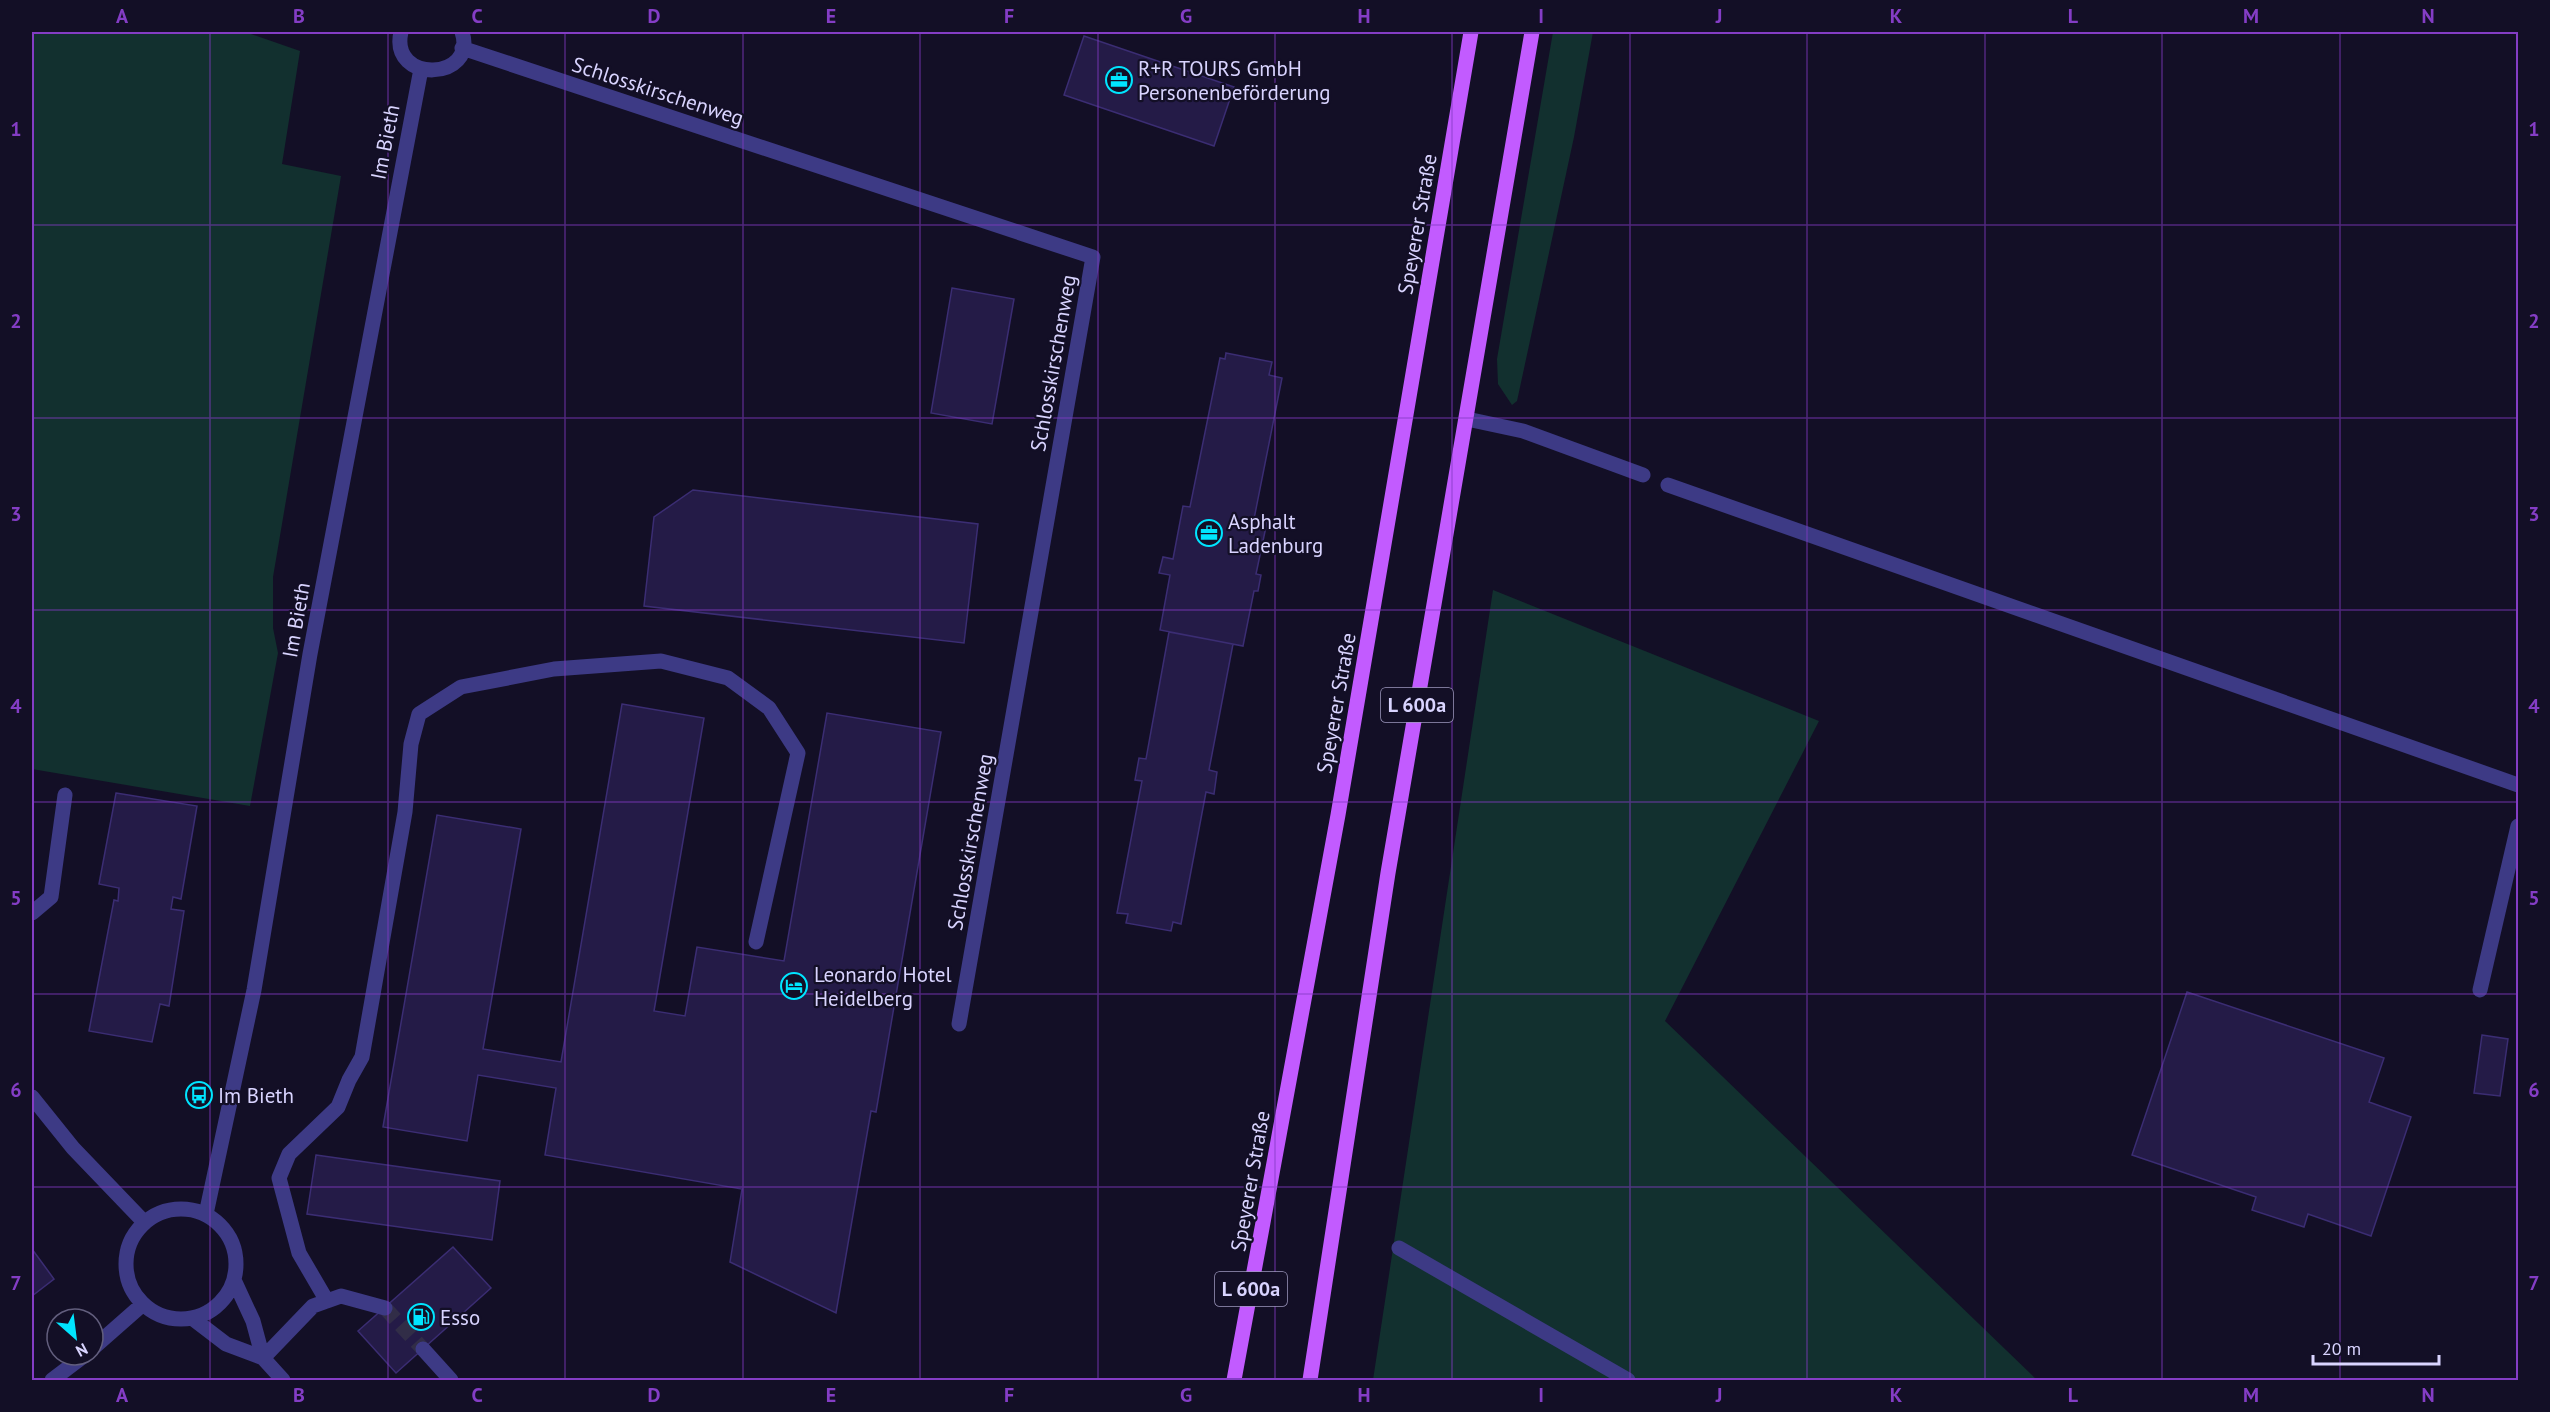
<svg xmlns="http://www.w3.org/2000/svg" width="2550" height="1412" font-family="'PT Sans',sans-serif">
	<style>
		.green { fill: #12302f }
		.building { fill: #241b47; stroke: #3b2d73; stroke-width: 1.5 }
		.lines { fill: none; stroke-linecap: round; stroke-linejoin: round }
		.minor-tunnel { stroke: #312d47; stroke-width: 15; stroke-dasharray: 15 8; stroke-linecap: butt }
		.minor { stroke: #3d3a85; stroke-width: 15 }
		.major { stroke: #c25bff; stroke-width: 15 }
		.grid { fill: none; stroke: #843dc5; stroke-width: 1.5; stroke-opacity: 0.55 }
		.labels { text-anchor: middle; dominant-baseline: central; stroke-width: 4.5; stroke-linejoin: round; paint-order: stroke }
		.shield { fill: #130f26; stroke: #9e99be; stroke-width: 1.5 }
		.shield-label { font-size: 20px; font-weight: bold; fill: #d9d4ff }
		.poi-label { font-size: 21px; fill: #d9d4ff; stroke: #130f26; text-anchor: start }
		.street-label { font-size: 21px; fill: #d9d4ff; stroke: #130f26 }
		.neatline { fill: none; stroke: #843dc5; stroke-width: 2 }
		.grid-label { font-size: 20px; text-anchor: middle; font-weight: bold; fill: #843dc5 }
	</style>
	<rect width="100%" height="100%" fill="#130f26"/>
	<path class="green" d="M32 32H245L300 51 282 164 341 176 273 577V628L278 653 250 806 32 769Z
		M1553 32H1593L1574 137 1517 401 1512 405 1498 384 1497 359Z
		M1493 590 1819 721 1665 1021 2037 1380H1373Z"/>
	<path class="building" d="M1084 36 1234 87 1214 146 1064 95Z
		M952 288 1014 299 992 424 931 413Z
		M1226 353 1272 362 1269 375 1282 378 1254 519 1267 522 1256 574 1261 575 1258 591H1254L1243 646 1160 630 1170 575 1159 573 1163 557 1173 559 1183 506 1190 507 1220 358 1225 359Z
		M693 490 978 524 964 643 644 606 654 517Z
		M1169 632 1233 644 1209 770 1217 772 1214 794 1206 792 1181 924 1173 922 1171 931 1126 923 1128 914 1117 913 1142 781 1135 780 1139 758 1146 759Z
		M622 704 704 718 654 1011 685 1016 697 947 784 961 827 713 941 732 876 1112 871 1111 836 1313 730 1262 742 1189 545 1155 556 1088 478 1075 467 1141 383 1127 437 815 521 829 483 1049 561 1062Z
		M116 793 197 806 181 899 173 897 171 909 184 911 169 1006 160 1004 152 1042 89 1031 114 900 118 901 119 888 99 884Z
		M2187 992 2384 1058 2369 1102 2411 1117 2371 1236 2308 1214 2304 1227 2252 1210 2256 1197 2132 1155Z
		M2482 1035 2508 1039 2500 1096 2474 1093Z
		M316 1155 500 1181 492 1240 307 1214Z
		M453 1247 491 1288 396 1373 358 1331Z
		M32 1249 54 1279 32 1296Z"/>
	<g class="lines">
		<path class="minor-tunnel" d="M385 1308 423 1349"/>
		<path class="minor" d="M401 32C389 84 478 81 462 32
			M462 48 1093 257 959 1024
			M1467 419 1523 431 1643 475
			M1668 485 2518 785
			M32 913 51 897 65 795
			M2480 990 2518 826
			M32 1097 73 1148 144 1222
			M126 1264a55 55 0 1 1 110 0a55 55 0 1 1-110 0Z
			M206 1214 254 990 310 654 421 69
			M1399 1248 1628 1380
			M234 1280 253 1321 263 1358
			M327 1301 299 1253 279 1178 289 1154 338 1107 349 1080 362 1057 405 812 411 744 419 714 461 687 554 669 661 661 728 678 769 708 798 753 756 942
			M192 1318 226 1344 263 1358 283 1380
			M93 1348 143 1304
			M423 1349 451 1380
			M263 1358 313 1306 341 1296 385 1308
			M52 1380 85 1355"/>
		<path class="major" d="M1234 1380 1338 815 1471 32
			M1310 1380 1388 873 1532 32"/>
	</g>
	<path class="grid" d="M210 32V1380M388 32V1380M565 32V1380M743 32V1380M920 32V1380M1098 32V1380M1275 32V1380M1452 32V1380M1630 32V1380M1807 32V1380M1985 32V1380M2162 32V1380M2340 32V1380M32 225H2518M32 418H2518M32 610H2518M32 802H2518M32 994H2518M32 1187H2518"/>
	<defs>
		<symbol id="office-ring" viewBox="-11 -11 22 22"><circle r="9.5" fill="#130f26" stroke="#00e5ff" stroke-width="1.5"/><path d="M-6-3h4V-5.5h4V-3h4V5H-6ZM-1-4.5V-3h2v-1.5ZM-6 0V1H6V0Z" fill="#00e5ff"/></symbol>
		<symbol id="hotel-ring" viewBox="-11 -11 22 22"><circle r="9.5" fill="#130f26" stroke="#00e5ff" stroke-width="1.5"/><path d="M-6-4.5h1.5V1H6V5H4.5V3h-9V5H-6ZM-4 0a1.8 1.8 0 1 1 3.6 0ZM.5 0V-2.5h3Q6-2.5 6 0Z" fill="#00e5ff"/></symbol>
		<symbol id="bus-ring" viewBox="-11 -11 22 22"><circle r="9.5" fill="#130f26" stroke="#00e5ff" stroke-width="1.5"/><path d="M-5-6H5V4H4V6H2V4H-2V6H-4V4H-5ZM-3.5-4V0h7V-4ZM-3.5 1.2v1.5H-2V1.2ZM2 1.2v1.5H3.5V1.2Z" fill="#00e5ff"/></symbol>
		<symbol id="fuel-ring" viewBox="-11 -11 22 22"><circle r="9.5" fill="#130f26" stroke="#00e5ff" stroke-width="1.5"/><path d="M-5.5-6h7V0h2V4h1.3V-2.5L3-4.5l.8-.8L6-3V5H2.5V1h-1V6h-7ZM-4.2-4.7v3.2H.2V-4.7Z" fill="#00e5ff"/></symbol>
	</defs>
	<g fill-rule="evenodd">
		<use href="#office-ring" x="1104" y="65" width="30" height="30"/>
		<use href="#office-ring" x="1194" y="518" width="30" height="30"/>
		<use href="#hotel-ring" x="779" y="971" width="30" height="30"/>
		<use href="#bus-ring" x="184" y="1080" width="30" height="30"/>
		<use href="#fuel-ring" x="406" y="1302" width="30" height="30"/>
	</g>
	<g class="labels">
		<g class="shield">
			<rect x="1381" y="688" width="72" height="34" rx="4.5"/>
			<rect x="1215" y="1272" width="72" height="34" rx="4.5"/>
		</g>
		<g class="shield-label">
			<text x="1417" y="705">L 600a</text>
			<text x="1251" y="1289">L 600a</text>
		</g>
		<g class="poi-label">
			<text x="1138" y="68">R+R TOURS GmbH<tspan x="1138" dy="24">Personenbeförderung</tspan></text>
			<text x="1228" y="521">Asphalt<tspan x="1228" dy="24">Ladenburg</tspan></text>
			<text x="814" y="974">Leonardo Hotel<tspan x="814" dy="24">Heidelberg</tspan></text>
			<text x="218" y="1095">Im Bieth</text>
			<text x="440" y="1317">Esso</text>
		</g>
		<g class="street-label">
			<text transform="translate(658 91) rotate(18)">Schlosskirschenweg</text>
			<text transform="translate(385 142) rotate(-79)">Im Bieth</text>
			<text transform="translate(1417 224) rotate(-80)">Speyerer Straße</text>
			<text transform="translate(1053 363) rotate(-80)">Schlosskirschenweg</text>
			<text transform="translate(296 620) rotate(-80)">Im Bieth</text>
			<text transform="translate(1336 703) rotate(-80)">Speyerer Straße</text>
			<text transform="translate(970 842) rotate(-80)">Schlosskirschenweg</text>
			<text transform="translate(1250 1181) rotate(-80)">Speyerer Straße</text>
		</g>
	</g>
	<rect width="2550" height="1412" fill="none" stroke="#130f26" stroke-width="66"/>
	<g transform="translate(75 1337) rotate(152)"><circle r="28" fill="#130f26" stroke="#625e7d" stroke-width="1.5"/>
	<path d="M0-4.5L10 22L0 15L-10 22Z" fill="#00e5ff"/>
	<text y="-9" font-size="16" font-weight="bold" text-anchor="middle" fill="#d9d4ff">N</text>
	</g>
	<path d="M2313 1355v9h126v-9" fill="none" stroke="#d9d4ff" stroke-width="3"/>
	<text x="2322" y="1355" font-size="18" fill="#d9d4ff" stroke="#130f26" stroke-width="4.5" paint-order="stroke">20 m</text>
	<rect x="33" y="33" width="2484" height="1346" class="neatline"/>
	<g class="grid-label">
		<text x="122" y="23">A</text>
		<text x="299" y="23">B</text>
		<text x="477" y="23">C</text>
		<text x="654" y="23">D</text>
		<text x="831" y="23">E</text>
		<text x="1009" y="23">F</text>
		<text x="1186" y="23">G</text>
		<text x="1364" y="23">H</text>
		<text x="1541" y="23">I</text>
		<text x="1719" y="23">J</text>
		<text x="1896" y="23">K</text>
		<text x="2073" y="23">L</text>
		<text x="2251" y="23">M</text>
		<text x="2428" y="23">N</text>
		<text x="16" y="136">1</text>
		<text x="2534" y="136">1</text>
		<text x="16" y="328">2</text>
		<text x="2534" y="328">2</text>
		<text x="16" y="521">3</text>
		<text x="2534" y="521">3</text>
		<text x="16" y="713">4</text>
		<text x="2534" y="713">4</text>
		<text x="16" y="905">5</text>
		<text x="2534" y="905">5</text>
		<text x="16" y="1097">6</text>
		<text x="2534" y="1097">6</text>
		<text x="16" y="1290">7</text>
		<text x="2534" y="1290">7</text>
		<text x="122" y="1402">A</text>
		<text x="299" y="1402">B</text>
		<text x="477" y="1402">C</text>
		<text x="654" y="1402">D</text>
		<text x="831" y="1402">E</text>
		<text x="1009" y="1402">F</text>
		<text x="1186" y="1402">G</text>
		<text x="1364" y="1402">H</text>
		<text x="1541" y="1402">I</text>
		<text x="1719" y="1402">J</text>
		<text x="1896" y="1402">K</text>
		<text x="2073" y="1402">L</text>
		<text x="2251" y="1402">M</text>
		<text x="2428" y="1402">N</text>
	</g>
</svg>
